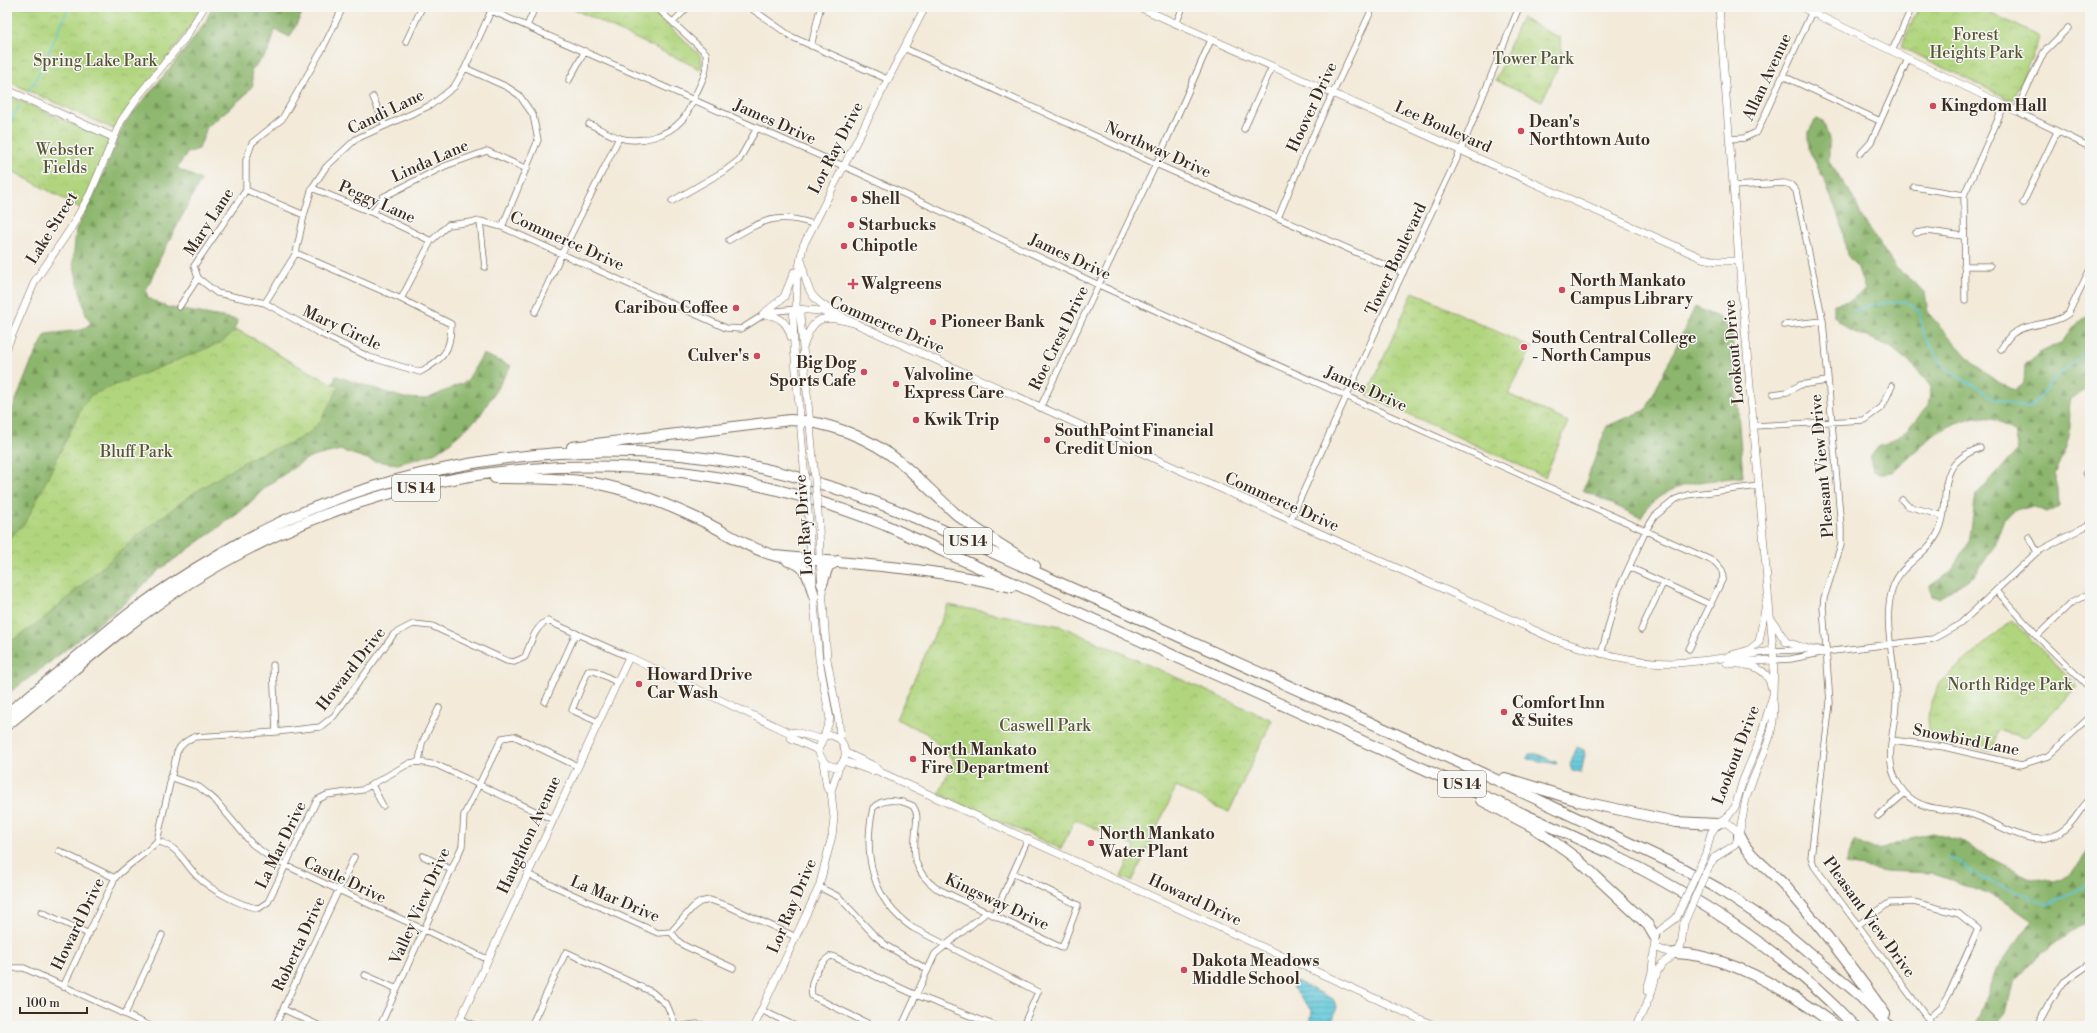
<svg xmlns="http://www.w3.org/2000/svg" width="2097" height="1033" font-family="'Libre Bodoni',serif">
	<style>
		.forest { fill: url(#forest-firs); stroke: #647046 }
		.park { fill: url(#park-crowns); stroke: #76804e }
		.water { fill: url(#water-rules); stroke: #4c787c }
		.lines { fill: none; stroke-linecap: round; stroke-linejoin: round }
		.stream { stroke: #5ec7da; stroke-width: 1.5 }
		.minor-casing { stroke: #7b6d5f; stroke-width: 7 }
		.tertiary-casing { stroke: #7b6d5f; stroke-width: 8 }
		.secondary-casing { stroke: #7b6d5f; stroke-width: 8 }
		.motorway-casing { stroke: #7b6d5f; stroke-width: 12 }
		.minor { stroke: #fff; stroke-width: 5.5 }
		.tertiary { stroke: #fff; stroke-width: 7 }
		.secondary { stroke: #fff; stroke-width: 7 }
		.motorway { stroke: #fff; stroke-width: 10 }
		.secondary-bridge-casing { stroke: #7b6d5f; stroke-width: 8; stroke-linecap: butt }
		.secondary-bridge { stroke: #fff; stroke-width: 7 }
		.poi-dot { fill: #d1495b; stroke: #f6f6f2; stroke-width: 1.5 }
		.labels { text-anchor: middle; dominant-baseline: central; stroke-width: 3; stroke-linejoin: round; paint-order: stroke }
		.shield { fill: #f6f6f2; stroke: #73675e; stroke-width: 1 }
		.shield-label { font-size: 15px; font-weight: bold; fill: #3b2a1e }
		.park-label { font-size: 16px; fill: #585536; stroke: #f6f6f2 }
		.street-label { font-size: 16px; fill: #3b2a1e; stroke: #f6f6f2 }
		.poi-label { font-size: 16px; font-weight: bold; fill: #3b2a1e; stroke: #f6f6f2; text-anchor: start }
	</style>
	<defs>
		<pattern id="forest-firs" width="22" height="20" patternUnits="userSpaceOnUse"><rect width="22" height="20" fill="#8cb66d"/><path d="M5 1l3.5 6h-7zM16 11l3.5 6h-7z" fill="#749459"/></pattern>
		<pattern id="park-crowns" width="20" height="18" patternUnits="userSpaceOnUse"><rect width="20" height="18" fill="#b1d57e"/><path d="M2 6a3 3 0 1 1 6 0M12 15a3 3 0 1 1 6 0" fill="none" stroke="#99b76c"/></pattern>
		<pattern id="water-rules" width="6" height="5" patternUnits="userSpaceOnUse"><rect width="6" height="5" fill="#5ec7da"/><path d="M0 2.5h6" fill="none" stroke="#4fa2b0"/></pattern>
	</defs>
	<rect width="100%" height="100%" fill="#f6f6f2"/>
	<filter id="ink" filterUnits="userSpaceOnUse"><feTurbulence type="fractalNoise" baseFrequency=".025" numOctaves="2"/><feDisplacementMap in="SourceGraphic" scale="8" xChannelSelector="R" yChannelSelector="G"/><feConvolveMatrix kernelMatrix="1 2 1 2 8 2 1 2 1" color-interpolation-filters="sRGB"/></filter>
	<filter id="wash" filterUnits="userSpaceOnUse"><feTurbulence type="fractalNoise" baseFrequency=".012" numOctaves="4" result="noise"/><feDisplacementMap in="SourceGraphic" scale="16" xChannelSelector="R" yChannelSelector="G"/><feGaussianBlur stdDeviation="0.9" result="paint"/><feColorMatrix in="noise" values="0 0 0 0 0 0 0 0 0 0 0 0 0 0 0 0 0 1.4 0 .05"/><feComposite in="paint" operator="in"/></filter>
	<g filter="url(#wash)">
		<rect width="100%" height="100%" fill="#f3ead9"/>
		<path class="forest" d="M212 7H305L290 37 275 30 269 51 251 71 253 85 244 96 207 127 199 149 187 153 177 168 201 180 160 258 146 291 148 298 167 307 238 320 233 332 237 330 260 342 287 360 333 384 336 376 404 398 427 399 467 381 483 354 511 366 479 417 446 446 430 455 398 464 374 461 340 450 308 458 268 485 240 512 158 571 126 602 36 673 7 694V423L30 365 46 334 82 330 91 323 86 315 73 263 76 229 95 194 124 124 188 46 206 21Z
			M1816 119 1823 121 1829 139V162L1854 198 1861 216 1895 267 1925 292 1928 313 1975 365 1996 381 2014 390 2024 383 2025 365 2039 353 2061 343 2076 325 2090 314V387L2070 399C2066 410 2071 419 2070 430 2068 446 2061 459 2054 474L2058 488 2059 506 2047 512 2035 507 2018 509 2004 518 1995 545 1975 575 1939 598 1932 596 1930 586 1950 572 1969 543 1976 495 2018 450 2014 433 1996 420 1975 417 1956 423 1933 435 1892 472 1881 473 1873 471 1870 458 1878 447 1902 435 1928 406 1931 387 1914 366 1889 346 1849 330 1834 316V304L1849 301 1865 290 1858 268 1847 255 1841 222 1823 177 1809 150V131Z
			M1695 307 1722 319 1732 335 1743 477C1707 481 1660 481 1641 518L1583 490 1607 426 1646 410Z
			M1932 833 1962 841 1980 853 2028 877 2055 882 2072 874 2090 848V919L2036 958 2013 983 2006 1012 1995 1026H1983L1976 1023 1997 968 2032 921 2011 906 1988 893 1931 873 1886 871 1845 864 1855 840 1869 848 1880 850 1911 838Z"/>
		<path class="park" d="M7 7H204L116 130 7 81Z
			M569 7H648L701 56 702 70Z
			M1919 7H1980L2040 37 2013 101 1901 47Z
			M1521 18 1560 38 1563 56 1542 101 1496 80Z
			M7 95 111 141 82 209 7 168Z
			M1413 292 1532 348 1508 394 1568 422 1545 477 1367 395Z
			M237 330 260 342 287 360 339 387 320 422 310 432 291 443 254 456 195 492 142 532 41 621 7 644V541L27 520 82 407 91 395 220 343Z
			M948 605 1061 626 1272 720 1229 812 1176 787 1132 882 1121 877 1135 847 1075 819 1061 849 939 794 954 761 926 733 896 719Z
			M2012 620 2077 686 2040 725 2025 738 1998 730 1993 751 1929 738 1928 714 1939 683Z"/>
		<path class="water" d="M1577 747 1584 750 1585 755 1581 772 1572 771 1570 765Z
			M1529 754H1537L1556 762 1557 764 1529 759 1527 758Z
			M1296 981 1333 999 1337 1007 1331 1026H1310L1312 1010 1292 987Z"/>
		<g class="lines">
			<path class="stream" d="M29 90 36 80 69 7
				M7 130 19 106
				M1853 312 1869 305 1905 301 1919 310 1924 335 1942 363 1952 373 1979 388 1989 396 2026 408 2033 405 2055 378 2090 349
				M1948 857C1962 858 1969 872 1981 878 1988 882 1997 883 2004 886 2020 893 2034 900 2050 904L2086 885 2090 881"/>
		</g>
	</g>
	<g filter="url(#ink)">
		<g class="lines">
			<defs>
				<path id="minor" d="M483 7 857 172 1099 285 1715 562 1722 570 1723 578 1689 649
					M749 7 792 37 887 79
					M673 22 688 7
					M1176 24 1183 7
					M527 26 535 7
					M2068 28 2044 52 2016 111 2090 147
					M406 42 422 7
					M811 46 820 9
					M904 48 1156 164 1403 273
					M1892 51 1912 7
					M465 68 507 87 519 95 533 115 538 140 502 227
					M1783 76 1880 121
					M569 80 585 51
					M373 97 385 126
					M589 124C599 128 609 135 620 138 639 144 668 136 682 120 688 114 691 104 695 96 703 78 708 73 706 53L656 7
					M1244 129 1272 67
					M1730 139 1744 138 1757 132 1814 7
					M1861 153 1871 142 1908 59
					M1734 186 1784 183 1791 185 1796 191 1823 321 1841 527V545L1824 598 1823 607 1830 703 1811 857 1814 866 1933 1026
					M1914 187 1964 195
					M312 188 373 213 431 241
					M246 190 304 215
					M672 201 726 170 739 160 757 128
					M2023 203 2057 132
					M373 213 383 197 445 166 487 151 527 169
					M1278 218 1304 155 1373 7
					M480 221 485 267
					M1916 233 1928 231 1963 236
					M729 240C760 222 776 211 813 224
					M1964 266H1990
					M198 278 217 293 265 303 319 333 369 357 420 372C443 359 451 352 451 324L401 299 296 253
					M401 299 431 241 448 225 480 221 502 227 726 328 741 329 768 312 796 309
					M1965 301 1964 195 2004 106
					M265 303 296 253 304 215 312 188 326 167 356 139 431 105 454 87 465 68 491 11
					M179 307 198 278 194 266 246 190V160L252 143 282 119 323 48 343 7
					M535 312 562 253 619 138
					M1784 325 1823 321
					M2001 349C2004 344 2008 338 2012 334 2028 322 2052 326 2068 314L2090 269
					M1773 394 1787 392 1800 385 1827 381
					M1040 408 1156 164 1211 40
					M1755 426 1864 420 1882 407 1892 386
					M1980 448C1925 468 1959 505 1933 541 1918 561 1897 566 1891 594 1883 627 1896 664 1896 697 1897 719 1888 742 1891 763 1892 774 1898 785 1905 793 1925 815 1954 806 1979 817 2007 828 2039 854 2067 827 2076 819 2081 807 2090 799
					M2086 473 2090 481
					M1902 500 1908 506 1943 516
					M1290 521 1389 302 1461 150 1519 7
					M2029 537 2037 552
					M1629 567 1711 605
					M1997 591 2037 636 2090 688
					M1641 630 1663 583
					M2037 636 2071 603 2090 593
					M1773 651 1818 649 1825 652
					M1601 654 1618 591 1646 530 1655 516 1676 499 1687 495 1759 486
					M1774 660 1791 659 1825 652 1933 639 1960 624 2037 552 2090 524
					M273 665 276 732
					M545 702 576 633
					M598 722 572 710 588 671H595L617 682
					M1892 740 1944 747 2021 765 2048 756 2090 717
					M419 762 422 743 439 708
					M170 777 199 787 208 794 216 801 252 844 272 859 487 959
					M372 785 383 806
					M1878 816 1905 793
					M157 841C181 848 181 860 197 876 209 889 242 907 259 908L268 902 317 800 327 795 362 790 410 763 419 762 437 765 552 819
					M59 851 115 878
					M423 856 452 870
					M1013 873 1078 905 1062 948 936 888C912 870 913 854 916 827 917 819 918 813 913 806 901 800 884 797 873 808 863 854 871 900 913 928L1038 992 1023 1026
					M527 874 658 933 671 932 693 907 700 902 710 900 728 906 796 937
					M819 887 839 897 874 935 887 946 928 970
					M41 912 89 934
					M994 915 1028 839
					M1858 925 1889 903 1914 902 1959 914 1978 929 1949 994 1942 1006 1928 1019
					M671 932 679 942 685 946 733 968
					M7 974 12 968H24L150 1026
					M365 975 397 989
					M63 987 115 878C127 864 145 856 157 841L177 752C181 744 186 741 194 737L276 732 320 727 334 716 394 634 413 624 432 626 507 661 514 662 525 657C530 645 535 625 548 621L629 657
					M283 1009 320 1026
					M761 1010 795 1026
					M125 1014 162 935
					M461 1019 476 1026
					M275 1026 354 857
					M380 1026 458 855 462 846 464 815 502 738 514 736 577 766
					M531 1026 566 952 652 992 667 1005 676 1026
					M682 1026 697 1024 708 1026
					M873 1026 812 996C809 982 818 965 829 957L832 956 916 995 996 1026
					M902 1026 935 954 987 912
					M2037 1026 2050 1002 2064 982 2090 964"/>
				<path id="tertiary" d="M1139 7 1702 258 1717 261H1739
					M1801 7 2016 111
					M7 90 113 137
					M796 309 821 311 837 316
					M850 321 1556 640C1594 652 1632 663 1673 663 1706 662 1740 655 1773 651
					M7 347 35 281 71 228 90 194 121 121 139 95 185 38 204 7
					M811 558 813 582
					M820 559 827 659 839 723 840 739
					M813 592 819 659 830 719 824 736
					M1736 662 1774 660
					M790 733 791 738 818 750
					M831 735 840 739C846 749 848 758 839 767 826 767 822 761 818 750L824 736Z
					M846 753 874 766 880 772 1435 1026
					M844 761 872 771 877 770
					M823 762 827 788 831 791
					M457 1026 629 657 790 733 795 732 821 739
					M754 1026 819 887 832 836 834 818 831 791 839 767"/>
				<path id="secondary" d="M1719 7 1739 261 1774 660 1773 695 1759 742 1743 780 1735 807 1727 818 1720 822
					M802 262C808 301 816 301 848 320
					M796 309 800 315 813 458
					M763 314 784 297 794 272
					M763 314C779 316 787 321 791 337
					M804 345C814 313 824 316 854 323
					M803 455 794 347 793 315 796 309 797 279 803 246 925 7
					M809 522 811 558
					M819 524 820 559
					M1772 620 1786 642 1809 649
					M1728 656 1749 650 1759 642 1767 598
					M1727 663C1746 665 1766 664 1771 686
					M1706 853 1711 833 1717 824 1727 823 1739 833
					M1714 858 1735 845 1737 841C1742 826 1743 810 1747 795 1757 764 1778 734 1773 700
					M1673 954 1657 948C1649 931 1668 927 1677 917
					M1647 991 1652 971 1655 940
					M1636 1026 1651 994 1657 972 1662 964 1678 951 1681 946 1684 923"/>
				<path id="motorway" d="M572 447 790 420C828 421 870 438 900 462 919 478 937 497 956 514 981 534 1008 549 1035 566
					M495 478C523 478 552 478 580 481 620 486 660 501 696 518 723 530 747 548 776 556 856 565 932 567 1011 587
					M788 561C807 564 809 579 814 596
					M822 584 828 566 838 561
					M7 713C51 681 91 643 134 610 161 590 189 572 218 555 370 465 568 431 742 464 803 476 861 495 918 519L1469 767 1680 867 1719 889 1788 935 1857 993 1889 1026
					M7 725C67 677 124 624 189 583 401 449 653 432 885 525L1612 854C1701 899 1785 952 1854 1026
					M1505 778 1579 801 1676 822 1717 824
					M1481 800 1533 827 1553 841 1576 858 1648 925 1655 937
					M1739 836C1748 856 1771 870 1786 887 1821 928 1855 970 1885 1014
					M1675 953C1730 955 1793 994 1836 1026"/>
			</defs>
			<use href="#minor" class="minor-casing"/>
			<use href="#tertiary" class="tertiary-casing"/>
			<use href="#secondary" class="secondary-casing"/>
			<use href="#motorway" class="motorway-casing"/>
			<use href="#minor" class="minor"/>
			<use href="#tertiary" class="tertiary"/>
			<use href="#secondary" class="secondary"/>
			<use href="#motorway" class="motorway"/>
			<defs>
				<path id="secondary-bridge" d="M803 455 809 522
					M813 458 819 524
					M1677 917 1706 853
					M1684 923 1706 872 1714 858"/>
			</defs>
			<use href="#secondary-bridge" class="secondary-bridge-casing"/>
			<use href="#secondary-bridge" class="secondary-bridge"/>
		</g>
	</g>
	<g class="poi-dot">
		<circle cx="1933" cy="106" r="4"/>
		<circle cx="1521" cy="131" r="4"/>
		<circle cx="854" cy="199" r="4"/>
		<circle cx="851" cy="225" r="4"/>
		<circle cx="844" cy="246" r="4"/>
		<path d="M851 278h4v4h4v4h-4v4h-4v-4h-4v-4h4z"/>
		<circle cx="1562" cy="290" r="4"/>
		<circle cx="736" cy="308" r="4"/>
		<circle cx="933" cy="322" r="4"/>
		<circle cx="1524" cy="347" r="4"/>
		<circle cx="757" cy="356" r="4"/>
		<circle cx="864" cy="372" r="4"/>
		<circle cx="896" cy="384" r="4"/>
		<circle cx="916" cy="420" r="4"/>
		<circle cx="1047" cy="440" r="4"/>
		<circle cx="639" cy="684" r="4"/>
		<circle cx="1504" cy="712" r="4"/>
		<circle cx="913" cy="759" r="4"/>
		<circle cx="1091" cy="843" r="4"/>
		<circle cx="1184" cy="970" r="4"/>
	</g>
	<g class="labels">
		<g class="shield">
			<rect x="392" y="475" width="48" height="26" rx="3"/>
			<rect x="944" y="528" width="48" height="26" rx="3"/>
			<rect x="1438" y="771" width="48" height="26" rx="3"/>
		</g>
		<g class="shield-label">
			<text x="416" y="488">US 14</text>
			<text x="968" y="541">US 14</text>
			<text x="1462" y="784">US 14</text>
		</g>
		<g class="park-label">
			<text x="1976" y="35">Forest<tspan x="1976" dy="18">Heights Park</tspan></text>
			<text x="1533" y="59">Tower Park</text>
			<text x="95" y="61">Spring Lake Park</text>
			<text x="65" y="150">Webster<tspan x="65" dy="18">Fields</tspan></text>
			<text x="136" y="452">Bluff Park</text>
			<text x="2010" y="685">North Ridge Park</text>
			<text x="1045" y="726">Caswell Park</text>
		</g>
		<g class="street-label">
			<text transform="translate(1767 77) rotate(-65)">Allan Avenue</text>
			<text transform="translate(1312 107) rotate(-65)">Hoover Drive</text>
			<text transform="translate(386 112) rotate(-26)">Candi Lane</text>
			<text transform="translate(775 122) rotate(24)">James Drive</text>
			<text transform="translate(1443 127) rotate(24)">Lee Boulevard</text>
			<text transform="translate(836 148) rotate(-63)">Lor Ray Drive</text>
			<text transform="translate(1158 150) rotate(24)">Northway Drive</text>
			<text transform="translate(430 161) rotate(-24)">Linda Lane</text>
			<text transform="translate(377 202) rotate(24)">Peggy Lane</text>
			<text transform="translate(209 222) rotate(-57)">Mary Lane</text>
			<text transform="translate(52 228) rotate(-58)">Lake Street</text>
			<text transform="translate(567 241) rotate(24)">Commerce Drive</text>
			<text transform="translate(1070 257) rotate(25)">James Drive</text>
			<text transform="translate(1396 259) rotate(-65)">Tower Boulevard</text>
			<text transform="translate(887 325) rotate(23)">Commerce Drive</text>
			<text transform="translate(342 328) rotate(25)">Mary Circle</text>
			<text transform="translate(1059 338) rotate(-64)">Roe Crest Drive</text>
			<text transform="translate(1734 352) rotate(-95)">Lookout Drive</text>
			<text transform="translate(1366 389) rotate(24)">James Drive</text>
			<text transform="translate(1822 466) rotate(-95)">Pleasant View Drive</text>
			<text transform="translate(1282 502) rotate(24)">Commerce Drive</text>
			<text transform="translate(804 525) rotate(-94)">Lor Ray Drive</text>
			<text transform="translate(351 669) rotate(-52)">Howard Drive</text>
			<text transform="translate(1966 740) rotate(11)">Snowbird Lane</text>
			<text transform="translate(1736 755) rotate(-69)">Lookout Drive</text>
			<text transform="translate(529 835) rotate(-65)">Haughton Avenue</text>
			<text transform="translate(281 845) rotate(-64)">La Mar Drive</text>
			<text transform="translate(345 880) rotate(25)">Castle Drive</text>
			<text transform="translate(615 899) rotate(23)">La Mar Drive</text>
			<text transform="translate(1195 900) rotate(25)">Howard Drive</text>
			<text transform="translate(997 902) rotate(25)">Kingsway Drive</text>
			<text transform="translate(420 906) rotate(-66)">Valley View Drive</text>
			<text transform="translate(792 906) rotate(-67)">Lor Ray Drive</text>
			<text transform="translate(1869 917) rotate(54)">Pleasant View Drive</text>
			<text transform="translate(78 924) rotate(-64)">Howard Drive</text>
			<text transform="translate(299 944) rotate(-65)">Roberta Drive</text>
		</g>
		<g class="poi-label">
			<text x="1941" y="106">Kingdom Hall</text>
			<text x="1529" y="122">Dean's<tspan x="1529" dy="18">Northtown Auto</tspan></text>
			<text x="862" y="199">Shell</text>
			<text x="859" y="225">Starbucks</text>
			<text x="852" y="246">Chipotle</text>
			<text x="1570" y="281">North Mankato<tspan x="1570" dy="18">Campus Library</tspan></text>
			<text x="861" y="284">Walgreens</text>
			<text x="728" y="308" text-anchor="end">Caribou Coffee</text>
			<text x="941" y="322">Pioneer Bank</text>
			<text x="1532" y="338">South Central College<tspan x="1532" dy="18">- North Campus</tspan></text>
			<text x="749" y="356" text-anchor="end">Culver's</text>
			<text x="856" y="363" text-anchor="end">Big Dog<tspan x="856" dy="18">Sports Cafe</tspan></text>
			<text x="904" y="375">Valvoline<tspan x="904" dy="18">Express Care</tspan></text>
			<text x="924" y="420">Kwik Trip</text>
			<text x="1055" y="431">SouthPoint Financial<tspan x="1055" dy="18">Credit Union</tspan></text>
			<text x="647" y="675">Howard Drive<tspan x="647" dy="18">Car Wash</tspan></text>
			<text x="1512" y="703">Comfort Inn<tspan x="1512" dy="18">&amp; Suites</tspan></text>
			<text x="921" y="750">North Mankato<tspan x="921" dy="18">Fire Department</tspan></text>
			<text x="1099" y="834">North Mankato<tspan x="1099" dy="18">Water Plant</tspan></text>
			<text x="1192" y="961">Dakota Meadows<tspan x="1192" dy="18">Middle School</tspan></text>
		</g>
	</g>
	<rect width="2097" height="1033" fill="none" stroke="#f6f6f2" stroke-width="24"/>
	<path d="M20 1007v6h67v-6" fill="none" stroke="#3b2a1e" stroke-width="2"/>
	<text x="26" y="1007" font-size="12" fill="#3b2a1e" stroke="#f6f6f2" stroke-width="3" paint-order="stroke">100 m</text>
</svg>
